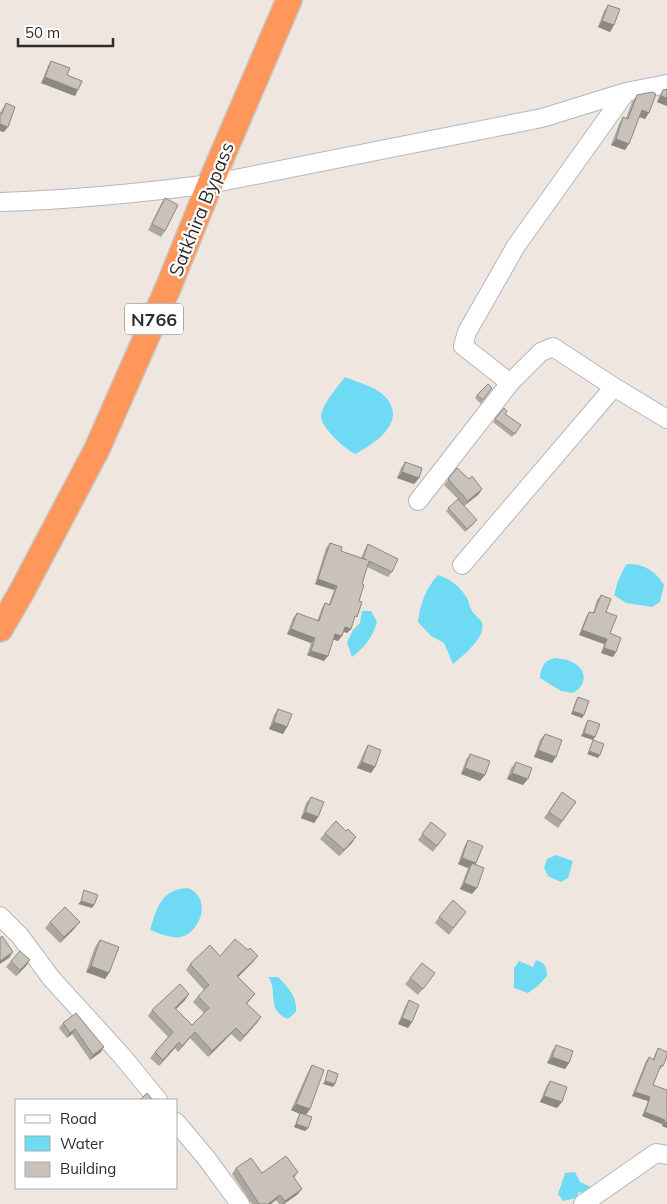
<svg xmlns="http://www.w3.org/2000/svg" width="667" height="1204" font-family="Mulish,sans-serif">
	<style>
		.water { fill: #6fdaf4 }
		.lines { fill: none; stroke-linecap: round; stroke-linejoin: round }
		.minor-casing { stroke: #b3b7c1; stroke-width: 20 }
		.highway-casing { stroke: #c8c8c8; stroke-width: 28 }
		.minor { stroke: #fff; stroke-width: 18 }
		.highway { stroke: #ff965a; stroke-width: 25 }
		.wall { fill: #aca7a0 }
		.shaded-wall { fill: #8c8882 }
		.building { fill: #c8c2ba; stroke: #8c8882 }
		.labels { text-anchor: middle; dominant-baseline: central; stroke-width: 4.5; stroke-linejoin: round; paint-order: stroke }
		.shield { fill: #fff; stroke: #6c6c6c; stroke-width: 1 }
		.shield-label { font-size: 18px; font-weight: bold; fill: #2d2d2d }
		.street-label { font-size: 19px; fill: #2d2d2d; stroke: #fff }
	</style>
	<rect width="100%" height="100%" fill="#efe7df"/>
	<path class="water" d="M345 377C354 381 373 386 381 393 411 418 378 442 355 454 345 448 338 442 331 434 327 429 322 424 321 417 321 406 338 386 345 377Z
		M628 564C645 564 655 571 664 585L660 602 652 607 626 603 614 595 618 581 625 566Z
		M438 575C450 579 460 586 467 598 469 602 469 606 471 609 473 614 478 617 481 621 489 635 463 656 453 664L444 643 431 636 418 622C420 604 426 588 438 575Z
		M362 611H371L377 622C373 637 364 648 352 657L347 642 353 630 360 623Z
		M556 658C561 659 568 659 572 662 588 670 587 685 573 693L561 691 540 678C541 668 544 659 556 658Z
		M556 855 573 861 568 878 561 882 548 876 544 868 547 859Z
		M188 888C213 898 200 933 181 937 171 939 159 933 150 930 157 908 161 889 188 888Z
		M536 960C545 963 547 967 547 976L538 986 528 993 514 988V968L519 961 533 967Z
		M268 977H278C288 987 298 998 296 1012L288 1019C265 1010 279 991 268 977Z
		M575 1172 580 1182 591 1187 588 1194 579 1192 576 1198 563 1201 558 1194 565 1173Z"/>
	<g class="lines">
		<defs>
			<path id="minor" d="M0 202C70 200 141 193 210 184L542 118 626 92 667 84
				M510 383 463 346 467 332 516 246 626 92
				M418 501 510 383 541 352 553 347 614 387 667 419
				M462 565 614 387
				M0 916 20 936 51 978 122 1056 158 1100
				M176 1122 207 1159 240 1204
				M583 1204 656 1153 667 1155"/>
			<path id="highway" d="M0 629 21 593 97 449 168 288 210 184 289 0"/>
		</defs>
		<use href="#minor" class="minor-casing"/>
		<use href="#highway" class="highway-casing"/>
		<use href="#minor" class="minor"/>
		<use href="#highway" class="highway"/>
	</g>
	<path class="wall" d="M608 5 614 25 610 32 598 27 604 11Z
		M51 61 67 75 75 96 41 83 48 66Z
		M667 89V106L657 102 659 96 663 90Z
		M637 95 645 119 639 117 625 150 611 145 619 124 623 117 626 118 632 102Z
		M6 103 4 132 0 131V113Z
		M165 198V231L161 237 148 230 161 204Z
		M492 388 481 404 475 398 477 395Z
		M504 408 505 414 521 425 512 437 493 422Z
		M405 462 419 478 414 484 397 478 401 468Z
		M457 468 479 494 464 506 475 523 465 532 446 511 458 499 444 485Z
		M330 543 341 551 361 558 365 549 368 544 392 572 388 577 367 567 362 584 359 601 351 629 347 633 343 632 342 636 338 641 333 639 324 661 307 655 311 643 287 634 293 618 297 613 317 621 322 608 325 603 329 604 334 590 315 584 326 548Z
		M601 595 606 612 610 633 616 652 613 657 601 653 604 644 579 635 586 617 589 612 593 613 597 600Z
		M578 697 582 718 571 714 576 700Z
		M278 709 287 727 283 734 269 729 274 715Z
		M588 720 593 740 581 736 586 723Z
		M545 734 556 757 552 763 534 757 540 740Z
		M368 745 375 767 371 773 357 768 364 752Z
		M470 754 480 781 461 774 466 760Z
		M516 762 523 785 507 779 511 768Z
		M562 792 576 802 558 828 544 818Z
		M311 797 318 817 314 823 301 818 306 803Z
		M431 822 446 834 433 852 418 840Z
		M325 833 352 843 339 856 320 839Z
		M468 840 476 863 475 865 472 894 460 889 468 868 458 864 464 847Z
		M466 912 449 935 435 923 439 917Z
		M50 922 75 928 60 943 45 928Z
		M100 940 109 973 105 979 86 972 95 947Z
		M220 956 254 961 238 977 255 994 247 1004 261 1017 240 1042 231 1034 208 1057 190 1038 178 1052 175 1048 159 1066 150 1058 155 1052 168 1037 148 1016 152 1010 189 994 185 1000 176 1009 192 1025 204 1013 193 1002 198 996 204 990 186 970 190 964Z
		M30 960 26 966 16 976 6 967 11 961Z
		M435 973 418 995 405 984 410 978Z
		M409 1000 412 1022 408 1028 398 1024 405 1007Z
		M76 1013 101 1052 90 1060 72 1034 67 1038 59 1028 63 1023Z
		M556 1045 569 1063 565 1069 547 1063 552 1051Z
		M658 1048 663 1066 660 1069H659L653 1085 667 1128 662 1126V1124L642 1116 648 1101 632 1096 646 1061 649 1057 653 1059 656 1052Z
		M312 1065 310 1109 306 1115 308 1128 305 1131 294 1127 300 1114 291 1110 308 1072Z
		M550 1081 557 1108 540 1102 546 1087Z
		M236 1168 262 1173 298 1172 294 1178 298 1194 284 1204H279L276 1200 271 1204H252L232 1174Z"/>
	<path class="shaded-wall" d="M602 21 614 25 610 32 598 27Z
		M45 77 78 90 75 96 41 83Z
		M661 96 667 98V106L657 102Z
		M642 110 649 113 645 119 637 116Z
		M0 124 8 127 4 132 0 131Z
		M616 139 629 144 625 150 611 145Z
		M402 472 419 478 414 484 397 478Z
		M482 489 479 494 464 506 468 501Z
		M318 579 337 586 334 590 315 584Z
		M345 627 351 629 347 633 342 631Z
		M291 629 315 638 311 643 287 634Z
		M582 630 607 639 604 644 579 635Z
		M335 634 342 636 338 641 331 639Z
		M604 648 616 652 613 657 601 653Z
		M311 651 328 656 324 661 307 655Z
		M573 711 584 715 582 718 571 714Z
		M274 722 287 727 283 734 269 729Z
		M584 733 595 737 593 740 581 736Z
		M538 750 556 757 552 763 534 757Z
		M589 751 600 755 598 758 587 754Z
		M362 762 375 767 371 773 357 768Z
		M465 768 485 775 480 781 461 774Z
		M512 773 528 779 523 785 507 779Z
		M305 812 318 817 314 823 301 818Z
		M356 837 352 843 339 856 344 850Z
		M462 858 476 863 472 870V863L468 868 458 864Z
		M464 883 477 888 472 894 460 889Z
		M81 901 94 905 92 908 78 904Z
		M80 922 75 928 60 943 64 937Z
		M13 952 9 958 0 964V961Z
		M258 956 254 961 233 982 237 976Z
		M30 960 26 966 16 976 20 970Z
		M91 966 109 973 105 979 86 972Z
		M189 994 185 1000 171 1014 175 1008Z
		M261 1017 257 1023 240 1042 244 1036Z
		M402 1018 412 1022 408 1028 398 1024Z
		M236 1028 231 1034 208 1057 212 1051Z
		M75 1029 72 1034 67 1038 70 1033Z
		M195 1032 190 1038 178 1052 182 1046Z
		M179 1042 175 1048 159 1066 163 1060Z
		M104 1047 101 1052 90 1060 93 1055Z
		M552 1057 569 1063 565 1069 547 1063Z
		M325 1081 335 1084 333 1087 323 1084Z
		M635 1092 650 1097 648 1101 632 1096Z
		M544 1096 562 1102 557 1108 540 1102Z
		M296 1104 310 1109 305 1116 291 1110Z
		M645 1112 665 1120 662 1124 642 1116Z
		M664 1122 667 1123V1128L662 1126Z
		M296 1124 308 1128 305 1131 294 1127Z
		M302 1189 298 1194 284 1204H282L285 1201Z
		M280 1195 276 1200 271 1204H268Z"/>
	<path class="building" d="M608 5 620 9 614 25 602 21Z
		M51 61 70 68 67 75 82 81 78 90 45 77Z
		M667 89V98L661 96 663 90Z
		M652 92 656 94 649 113 642 110 629 144 616 139 623 117 628 119 637 95Z
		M6 103 15 107 8 127 0 124V113L2 114Z
		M165 198 178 205 165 231 152 224Z
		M488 384 492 388 483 400 477 395Z
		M504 408 507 411 505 414 521 425 515 434 495 419Z
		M405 462 422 468 419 478 402 472Z
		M457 468 469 479 472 476 482 489 468 501 448 479Z
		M458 499 477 520 467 529 448 508Z
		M330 543 342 547 341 551 367 560 363 558 368 544 398 559 392 572 369 561 362 584 364 585 359 601 362 602 357 617 355 616 351 629 345 627 342 636 335 634 328 656 311 651 315 638 291 629 297 613 319 621 325 603 330 605 337 586 318 579Z
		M601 595 611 599 606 612 617 616 610 633 621 638 616 652 604 648 607 639 582 630 589 612 594 613Z
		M578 697 589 701 584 715 573 711Z
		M278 709 292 714 287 727 274 722Z
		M588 720 600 724 595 737 584 733Z
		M545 734 562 740 556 757 538 750Z
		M593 740 604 744 600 755 589 751Z
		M368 745 381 750 375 767 362 762Z
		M470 754 490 761 485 775 465 768Z
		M516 762 532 768 528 779 512 773Z
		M562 792 576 802 562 821 549 812Z
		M311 797 324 802 318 817 305 812Z
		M336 821 346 831 348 829 356 837 344 850 325 833Z
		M431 822 446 834 437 846 422 834Z
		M468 840 483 846 476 863 462 858Z
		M472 863 484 868 477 888 464 883Z
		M84 890 98 895 94 905 81 901Z
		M453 900 466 912 453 928 439 917Z
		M65 907 80 922 64 937 50 922Z
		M2 936 13 952 0 961V938Z
		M235 939 248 950 250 948 258 956 237 976 255 994 246 1003 261 1017 244 1036 236 1028 212 1051 195 1032 182 1046 179 1042 163 1060 155 1052 173 1032 152 1010 180 984 189 994 175 1008 192 1025 209 1008 198 996 209 985 190 964 210 945 220 956Z
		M100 940 119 947 109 973 91 966Z
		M20 951 30 960 20 970 11 961Z
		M422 963 435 973 423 989 410 978Z
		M409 1000 419 1005 412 1022 402 1018Z
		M76 1013 104 1047 93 1055 75 1029 70 1033 63 1023Z
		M556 1045 573 1051 569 1063 552 1057Z
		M658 1048 667 1052V1056L663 1066 661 1065 653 1085 667 1090V1123L664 1122 665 1120 645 1112 650 1097 635 1092 649 1057 654 1060Z
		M312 1065 324 1070 310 1109 296 1104Z
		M328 1070 338 1074 335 1084 325 1081Z
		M550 1081 567 1087 562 1102 544 1096Z
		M147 1093 153 1100H140Z
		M300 1113 312 1117 308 1128 296 1124Z
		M286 1156 298 1172 293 1176 302 1189 285 1201 280 1195 268 1204H259L236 1168 251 1158 262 1173Z"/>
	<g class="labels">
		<rect class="shield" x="125" y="303.5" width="58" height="31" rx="4"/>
		<g class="shield-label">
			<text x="154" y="319">N766</text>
		</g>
		<g class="street-label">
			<text transform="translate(201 209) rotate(-68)">Satkhira Bypass</text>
		</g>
	</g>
	<rect x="15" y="1099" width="162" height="90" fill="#ffffff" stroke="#ababab"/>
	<rect x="25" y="1115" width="25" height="8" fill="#ffffff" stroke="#ababab"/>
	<text x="60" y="1124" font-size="15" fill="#2d2d2d">Road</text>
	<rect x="25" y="1136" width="25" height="15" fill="#6fdaf4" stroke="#ababab"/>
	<text x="60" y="1149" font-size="15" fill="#2d2d2d">Water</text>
	<rect x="25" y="1162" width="25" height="15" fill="#c8c2ba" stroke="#ababab"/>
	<text x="60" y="1174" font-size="15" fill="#2d2d2d">Building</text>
	<path d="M18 38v8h95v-8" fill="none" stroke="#2d2d2d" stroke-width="2.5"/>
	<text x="25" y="38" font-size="15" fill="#2d2d2d" stroke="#ffffff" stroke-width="4" paint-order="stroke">50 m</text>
</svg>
